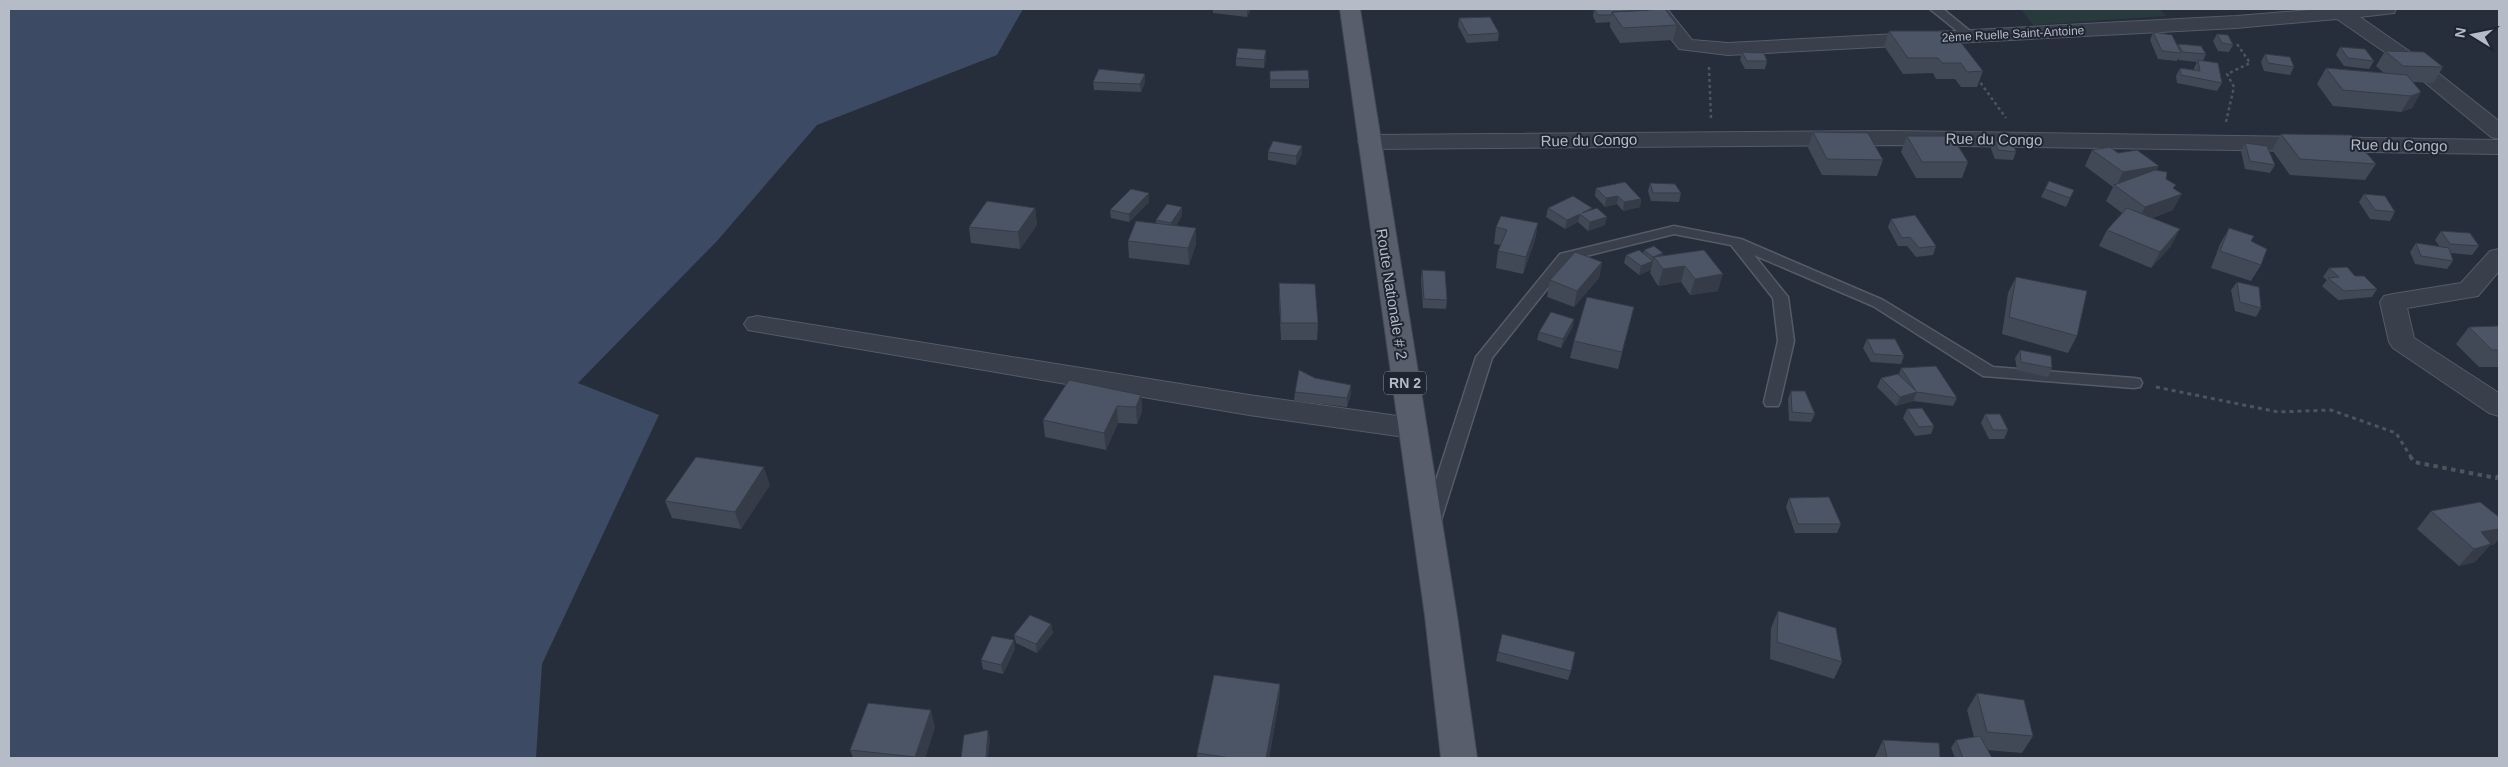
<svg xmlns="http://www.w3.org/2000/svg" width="2508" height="767" font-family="Helvetica,sans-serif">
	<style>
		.green { fill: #293a3d }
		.water { fill: #3d4a63 }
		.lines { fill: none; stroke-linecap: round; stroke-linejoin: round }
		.service-casing { stroke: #555b67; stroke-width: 3 }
		.minor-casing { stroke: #555b67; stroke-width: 2 }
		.primary-casing { stroke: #434955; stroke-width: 2 }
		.path-far2 { stroke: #48575b; stroke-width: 2.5; stroke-dasharray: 3 3; stroke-linecap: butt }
		.path-far1 { stroke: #48575b; stroke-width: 3; stroke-dasharray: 4 4; stroke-linecap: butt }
		.path { stroke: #48575b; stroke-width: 4; stroke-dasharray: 4.5 4.5; stroke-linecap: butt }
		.service { fill: #3a3f4c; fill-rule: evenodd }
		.minor { fill: #3a3f4c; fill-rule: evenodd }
		.primary { fill: #585e6b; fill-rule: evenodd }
		.wall { fill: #414957 }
		.shaded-wall { fill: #353c47 }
		.building { fill: #4c5565; stroke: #353c47 }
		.labels { text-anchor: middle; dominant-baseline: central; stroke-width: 4; stroke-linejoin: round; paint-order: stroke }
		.far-street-label { font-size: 12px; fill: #b5bbc7; stroke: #1f2531 }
		.shield { fill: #1f2531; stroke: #888e9a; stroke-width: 1 }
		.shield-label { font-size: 14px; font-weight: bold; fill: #b5bbc7 }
		.street-label { font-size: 15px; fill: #b5bbc7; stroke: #1f2531 }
	</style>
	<rect width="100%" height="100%" fill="#262d3b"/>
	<path class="green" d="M2021 9H2160L2166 16 2033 25Z"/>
	<path class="water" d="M9 9H1023L997 55 817 125 717 241 578 383 659 415 542 664 536 758H9Z"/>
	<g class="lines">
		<defs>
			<path id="service" d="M1930 9H1943L1976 36 1970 40 1966 38Z
				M1674 226 1741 239 1883 300 1993 367 2134 378 2140 379 2142 383 2140 387 2134 388 1983 376 1873 306 1754 255 1788 297 1794 341 1780 402 1778 406H1766L1764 402 1778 341 1773 298 1731 245 1674 234 1570 260 1492 358 1441 520 1438 525 1432 527 1426 525 1423 520 1476 357 1560 254Z"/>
			<path id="minor" d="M1647 9H1667L1692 40 1728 43 2236 16 2322 9H2396L2394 13 2360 17 2419 58 2499 121V139L2491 137 2405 66 2337 19 2236 28 1728 55 1679 49Z
				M1892 131 2499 140V154L1892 145 1369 149 1361 147 1358 142 1361 137 1369 135Z
				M2499 249V271L2478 296 2407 308 2414 338 2499 393V416L2489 413 2393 348 2389 342 2380 302 2384 296 2393 294 2461 283 2490 251Z
				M757 316 1249 395 1412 418 1422 421 1426 428 1422 435 1412 438 1249 415 748 330 744 324 748 318Z"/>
			<path id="primary" d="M1340 9H1360L1457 616 1477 758H1441L1425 616Z"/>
		</defs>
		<use href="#service" class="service-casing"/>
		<use href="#minor" class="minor-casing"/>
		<use href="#primary" class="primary-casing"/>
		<path class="path-far2" d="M1709 67 1711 118
			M1977 78 2006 118
			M2226 122 2234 87 2227 74 2250 63 2237 44"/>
		<path class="path-far1" d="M2156 387 2278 412 2331 410 2396 433 2411 457"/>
		<path class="path" d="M2410 456 2414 462 2496 478 2499 476"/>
		<use href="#service" class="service"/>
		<use href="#minor" class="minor"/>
		<use href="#primary" class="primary"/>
	</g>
	<path class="wall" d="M1213 9H1251L1247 17 1213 13Z
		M1594 9 1648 10 1677 25 1673 40 1620 43 1610 27V22L1596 23 1593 16Z
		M1459 18 1499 33 1498 41 1467 43 1458 26Z
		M1889 31 1983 71 1977 87H1961L1955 79H1936L1933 73 1903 74 1884 46Z
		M2153 32 2177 46 2178 44 2206 54 2203 61 2222 83 2217 91 2177 83 2176 76 2180 68 2194 70V68L2197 62 2179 60 2178 58 2177 61 2158 59 2150 40Z
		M2217 34 2233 45 2229 52 2218 51 2213 41Z
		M2340 47 2374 61 2369 69 2344 66 2336 55Z
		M2385 51 2443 67 2433 83 2413 82 2421 92 2412 108 2401 112 2333 106 2317 84 2326 68 2384 73 2376 66Z
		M1742 52 1767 61 1765 69H1745L1740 60Z
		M2265 54 2294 67 2290 75 2264 71 2261 62Z
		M1236 58H1266L1264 68 1236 66Z
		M1270 71 1309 80V88H1270Z
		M1093 82H1145L1141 92 1094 90Z
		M1813 132 1883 160 1877 176 1822 175 1808 148Z
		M2281 134 2376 164 2365 180 2290 175 2272 150Z
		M1907 136 1968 162 1962 178H1916L1901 152Z
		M1995 141 2016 152 2013 160 1995 159 1991 149Z
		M2245 143 2275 165 2270 173 2245 169 2241 151Z
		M2092 150 2118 153 2157 170 2166 179 2174 189 2173 210 2152 218 2171 246 2151 268 2099 246 2107 230 2122 213 2106 201 2113 187 2085 166Z
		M1268 152 1302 154 1296 165 1268 160Z
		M2049 181 2074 190 2066 207 2041 197Z
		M1650 183 1681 193 1679 202 1651 201 1648 191Z
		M1596 188 1641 199 1640 207 1623 211 1617 204 1605 207 1595 196Z
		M1149 193V202L1129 222 1111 218 1110 210Z
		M2364 194 2395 212 2390 221 2370 219 2359 202Z
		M1182 207V216L1176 225 1196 244 1189 265 1129 258 1128 241 1156 223V220Z
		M1035 208 1037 225 1020 249 971 243 969 227Z
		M1548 208 1591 210 1605 225 1588 231 1578 222 1565 229 1546 217Z
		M1891 219 1936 246 1933 255 1916 257 1907 246H1898L1888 227Z
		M1538 223 1535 240 1523 274 1496 268 1498 251 1501 245 1494 244 1496 227Z
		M2229 228 2251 241 2261 265 2251 281 2211 268 2220 244Z
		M2441 231 2479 246 2472 255 2451 253 2453 261 2447 269 2415 264 2410 252 2416 243 2440 247 2435 240Z
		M1644 250 1663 256 1704 250 1718 291 1690 295 1681 282 1658 286 1650 273 1651 270 1639 275 1624 263 1626 255 1643 254Z
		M1602 262 1599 278 1574 307 1547 297 1550 280Z
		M2329 268 2355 276 2377 289 2372 297 2338 300 2322 286 2327 280 2323 277Z
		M1422 270 1447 300 1446 309 1423 308 1421 279Z
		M2016 277 2077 336 2068 353 2002 334 2008 293Z
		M2237 282 2261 308 2256 317 2235 311 2231 290Z
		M1279 283 1318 323 1317 340H1281L1279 300Z
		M1634 307 1618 369 1570 358 1574 341Z
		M1574 319 1572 328 1561 348 1537 340 1539 332Z
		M2499 326V367H2479L2456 344 2469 327Z
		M1867 339 1904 356 1901 364 1871 362 1863 348Z
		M2020 350 2052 368 2048 377 2017 370 2015 358Z
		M1901 368 1957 398 1953 406 1913 401 1896 406 1877 387 1881 378 1899 374Z
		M1315 378 1351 394 1347 407 1294 401 1295 392Z
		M1791 391 1815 414 1811 422 1789 421 1788 399Z
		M1141 395 1142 412 1137 424 1118 423 1106 450 1045 437 1043 420Z
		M1907 409 1934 426 1931 434 1915 436 1903 418Z
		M1985 414 2008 430 2004 439H1989L1981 423Z
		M770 485 741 529 672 518 665 501Z
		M1789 498 1841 524 1837 533H1795L1786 507Z
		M2431 511 2495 544 2490 545 2475 562 2459 566 2417 529Z
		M1778 611 1842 662 1834 679 1770 659 1771 628Z
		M1051 624 1053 633 1037 653 1016 643 1014 635Z
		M1502 634 1571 671 1568 680 1496 661Z
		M1015 649 1003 674 983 669 981 660Z
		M1280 684 1279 701 1269 758H1197V753Z
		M1977 693 2033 736 2022 753 1987 750 1992 758H1955L1951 748 1956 740 1974 737 1967 710Z
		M935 727 925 758H853L850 750Z
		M1883 740 1940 758H1875V757Z"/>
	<path class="shaded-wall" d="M1247 9H1251L1247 17Z
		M1266 50V58L1264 68V60Z
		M1145 74V82L1141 92 1140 84Z
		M2421 92 2412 108 2401 112 2411 96Z
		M1302 146V154L1296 165V156Z
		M2159 166 2151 182 2116 186 2123 172Z
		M1149 193V202L1129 222V214Z
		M2182 194 2173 210 2137 223 2145 207Z
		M1618 196 1617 204 1605 207 1606 198Z
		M1641 199 1640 207 1623 211 1624 202Z
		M1182 207V216L1172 232 1171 223Z
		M1035 208 1037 225 1020 249 1018 232Z
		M1580 214 1578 222 1565 229 1567 220Z
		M1607 217 1605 225 1588 231 1590 222Z
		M1538 223 1535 240 1523 274 1526 257Z
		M1196 228V244L1189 265 1188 248Z
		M2180 229 2171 246 2151 268 2160 252Z
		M1663 253 1661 261 1654 257 1651 270 1639 275 1641 266 1652 262 1653 257Z
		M1602 262 1599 278 1574 307 1577 291Z
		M1685 266 1681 282 1658 286 1663 269Z
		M1723 274 1718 291 1690 295 1695 279Z
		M1574 319 1572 328 1561 348 1563 339Z
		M1351 385V394L1347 407V398Z
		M1917 392 1913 401 1896 406 1900 397Z
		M1141 395 1142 412 1137 424 1136 407Z
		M1117 406 1118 423 1106 450 1104 433Z
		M764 467 770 485 741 529 735 512Z
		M2499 529V539L2495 544 2490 545 2475 562 2459 566 2474 549 2481 532Z
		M1051 624 1053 633 1037 653 1036 644Z
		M1014 640 1015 649 1003 674 1001 665Z
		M1280 684 1279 701 1269 758H1266Z
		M931 710 935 727 925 758H916L915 757Z
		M988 730 990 739 988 758H986Z"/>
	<path class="building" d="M1594 9H1647L1648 10 1612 12V15H1598Z
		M1665 9 1677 25 1623 28 1612 12Z
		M1490 17 1499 33 1468 35 1459 18Z
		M1889 31H1952L1983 71 1967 72 1961 63H1942L1938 58H1908Z
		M2153 32 2172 35 2181 53 2162 51Z
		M2217 34 2228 35 2233 45 2222 43Z
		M2178 44 2201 46 2206 54 2183 52Z
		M2340 47 2365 49 2374 61 2348 58Z
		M1238 48 1266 50 1264 60 1236 58Z
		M2385 51 2424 52 2443 67 2403 66Z
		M1742 52 1764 53 1767 61H1747Z
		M2265 54 2290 57 2294 67 2268 63Z
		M2198 60 2218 63 2222 83 2181 75 2180 68 2200 71Z
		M2326 68 2407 75 2421 92 2411 96 2343 90Z
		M1099 69 1145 74 1140 84 1093 82Z
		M1308 70 1309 80H1270V71Z
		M1813 132 1868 133 1883 160 1827 159Z
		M2281 134 2351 135 2376 164 2300 159Z
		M1907 136H1952L1968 162H1922Z
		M1273 141 1302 146 1296 156 1268 152Z
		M1995 141H2012L2016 152 1998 150Z
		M2245 143 2267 146 2275 165 2250 161Z
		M2110 147 2118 153 2137 150 2159 166 2123 172 2092 150Z
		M2155 170 2167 172 2166 179 2176 185 2173 188 2182 194 2145 207 2114 185Z
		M2049 181 2074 190 2070 198 2045 189Z
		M1625 182 1641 199 1624 202 1618 196 1606 198 1596 188Z
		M1650 183 1675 184 1681 193H1653Z
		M1131 189 1149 193 1129 214 1110 210Z
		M2364 194 2385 196 2395 212 2375 210Z
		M1573 196 1592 208 1582 213 1597 208 1607 217 1590 222 1580 214 1567 220 1548 208Z
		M987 201 1035 208 1018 232 969 227Z
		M1167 204 1182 207 1171 223 1156 220Z
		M2127 208 2180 229 2160 252 2107 230Z
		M1915 215 1936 246 1919 248 1910 237 1902 238 1891 219Z
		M1501 216 1538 223 1526 257 1498 251 1507 230 1496 227Z
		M1136 221 1196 228 1188 248 1128 241Z
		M2229 228 2254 236 2251 241 2267 249 2261 265 2220 251Z
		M2441 231 2470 233 2479 246 2450 244Z
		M2416 243 2449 248 2453 261 2421 256Z
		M1654 246 1663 253 1653 257 1644 250Z
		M1639 250 1653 261 1641 266 1626 255Z
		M1704 250 1723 274 1695 279 1685 266 1663 269 1654 257Z
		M1575 252 1602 262 1577 291 1550 280Z
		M2347 267 2355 276H2364L2377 289 2344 291 2328 278 2339 277 2329 268Z
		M1422 270 1445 271 1447 300 1424 299Z
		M2016 277 2087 291 2077 336 2009 317Z
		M2237 282 2259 287 2261 308 2240 302Z
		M1279 283 1315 284 1318 323H1281Z
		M1587 297 1634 307 1622 352 1574 341Z
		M1551 312 1574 319 1563 339 1539 332Z
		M2499 326V350H2492L2469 327Z
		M1867 339H1895L1904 356 1874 354Z
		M2020 350 2051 356 2052 368 2021 362Z
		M1936 366 1957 398 1917 392 1900 397 1881 378 1898 374 1916 391 1901 368Z
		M1299 370 1315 378 1351 385 1347 398 1295 392Z
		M1069 380 1141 395 1136 407 1117 406 1104 433 1043 420Z
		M1791 391H1805L1815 414 1792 412Z
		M1922 408 1934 426 1919 427 1907 409Z
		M1985 414H2000L2008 430H1993Z
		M696 457 764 467 735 512 665 501Z
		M1829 497 1841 524H1798L1789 498Z
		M2480 502 2499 517V529L2481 532 2491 544 2474 549 2431 511Z
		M1778 611 1836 628 1842 662 1777 642Z
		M1030 615 1051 624 1036 644 1014 635Z
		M1502 634 1575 652 1571 671 1498 652Z
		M992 636 1014 640 1001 665 981 660Z
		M1214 675 1280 684 1266 758H1231L1197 753Z
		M1977 693 2024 700 2033 736 1987 732Z
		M868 703 931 710 915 757 850 750Z
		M988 730 986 758H961L964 735Z
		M1980 736 1992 758H1963L1956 740Z
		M1883 740 1939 743 1940 758H1887Z"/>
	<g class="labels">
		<g class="far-street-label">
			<text transform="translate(2013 34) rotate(-3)">2ème Ruelle Saint-Antoine</text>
		</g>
		<rect class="shield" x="1384" y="371.5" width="42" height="23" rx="4"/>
		<g class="shield-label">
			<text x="1405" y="383">RN 2</text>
		</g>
		<g class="street-label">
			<text transform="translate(1994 139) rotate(1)">Rue du Congo</text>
			<text transform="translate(1589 140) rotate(-1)">Rue du Congo</text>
			<text transform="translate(2399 145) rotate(1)">Rue du Congo</text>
			<text transform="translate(1392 294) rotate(81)">Route Nationale # 2</text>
		</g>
	</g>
	<rect width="2508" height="767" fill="none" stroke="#b5bbc7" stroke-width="20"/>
	<g transform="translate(2473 35) rotate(280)" stroke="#1f2531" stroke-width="4" paint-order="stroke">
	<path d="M0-4L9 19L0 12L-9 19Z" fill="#b5bbc7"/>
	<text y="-8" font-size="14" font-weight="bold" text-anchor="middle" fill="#b5bbc7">N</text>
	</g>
</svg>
